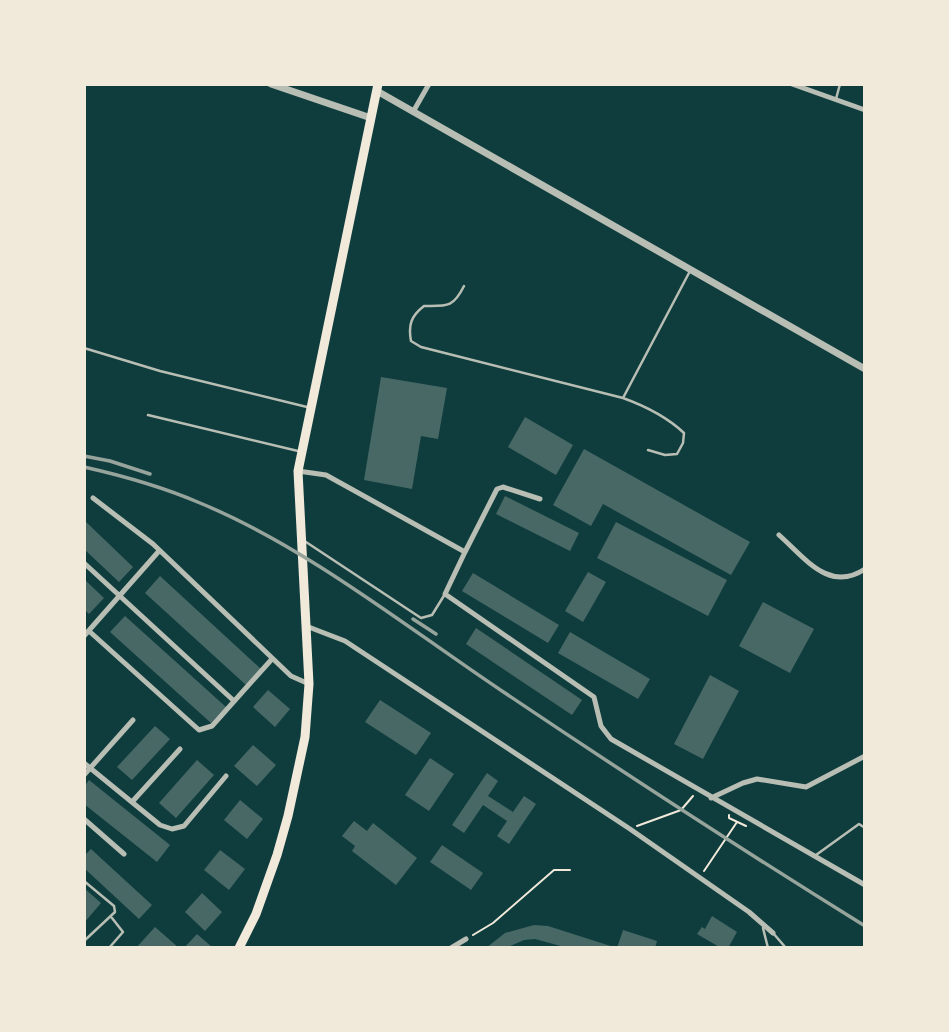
<svg xmlns="http://www.w3.org/2000/svg" width="949" height="1032" font-family="Barlow,sans-serif">
	<style>
		.building { fill: #486865 }
		.lines { fill: none; stroke-linecap: round; stroke-linejoin: round }
		.path { stroke: #f1e9da; stroke-width: 2 }
		.service { stroke: #b8beb3; stroke-width: 2.5 }
		.minor { stroke: #b8beb3; stroke-width: 5 }
		.tertiary { stroke: #b8beb3; stroke-width: 7 }
		.primary { stroke: #f1e9da; stroke-width: 9 }
		.rail { stroke: #97a49c; stroke-width: 3.5 }
	</style>
	<rect width="100%" height="100%" fill="#0f3d3e"/>
	<path class="building" d="M381 377 447 388 438 439 421 436 412 489 364 480Z
		M525 417 573 445 556 475 508 447Z
		M584 449 750 542 731 575 603 504 591 526 553 505Z
		M505 496 579 533 570 551 496 514Z
		M84 520 133 567 119 582 84 549Z
		M616 522 727 580 708 616 597 558Z
		M588 572 606 582 583 622 565 611Z
		M473 573 559 625 548 643 462 591Z
		M160 576 261 669 246 685 145 593Z
		M84 579 104 598 89 614 84 609Z
		M763 602 814 629 790 673 739 646Z
		M125 616 226 707 211 723 110 632Z
		M476 628 582 700 572 715 466 644Z
		M570 632 650 679 638 699 558 653Z
		M710 675 739 691 703 759 674 744Z
		M268 690 290 709 275 727 253 707Z
		M380 700 431 733 416 755 365 722Z
		M155 726 170 739 132 780 117 767Z
		M253 745 276 765 257 786 234 766Z
		M430 758 454 774 429 811 405 795Z
		M197 760 214 775 176 818 159 803Z
		M487 773 498 781 488 796 513 812 524 796 536 804 509 844 497 836 507 821 483 805 464 833 452 825Z
		M89 780 170 845 157 862 84 804V787Z
		M240 800 263 819 247 839 224 820Z
		M354 821 367 831 373 823 417 858 396 885 352 851 355 846 342 836Z
		M442 845 483 873 471 890 430 862Z
		M91 849 152 905 139 919 84 868V856Z
		M220 850 245 869 229 890 204 870Z
		M84 888 101 903 84 923Z
		M202 893 222 912 205 931 185 912Z
		M712 916 737 932 728 948H721L697 934 702 927 705 929Z
		M534 925 548 926 617 948H568L535 939 524 940 506 948H486L505 933Z
		M155 927 179 948H136Z
		M623 930 657 941 655 948H617Z
		M197 934 213 948H184Z"/>
	<g class="lines">
		<path class="path" d="M729 815V818L746 826
			M637 826 681 810 693 796
			M704 871 737 822
			M473 935 493 923 554 870H570"/>
		<path class="service" d="M836 99 840 84
			M464 286C453 308 447 306 424 306 411 316 408 325 411 341L421 347 623 398C645 406 666 416 684 433L683 443 677 454 665 455 648 450
			M84 348 160 371 307 407
			M623 398 690 271
			M148 415 298 451
			M306 542 421 618 432 615 445 594
			M816 855 859 824 865 828
			M84 881 114 906 115 912 84 941
			M763 928 768 948
			M773 933 786 948
			M109 948 123 932 112 918"/>
		<path class="minor" d="M792 84 865 110
			M413 112 429 84
			M298 471 326 475 465 552 445 594 594 697 601 726 611 739 865 885
			M93 498 153 544 291 676 309 684
			M779 535C805 558 829 593 865 569
			M465 552 497 489 503 487 540 499
			M84 563 234 701
			M306 626 345 641 630 829 749 912 773 933
			M89 631 199 730 212 726 272 659
			M84 636 159 551
			M84 763 160 825 172 829 184 826 226 776
			M84 775 133 720
			M711 798 743 783 757 779 806 787 865 756
			M132 802 180 749
			M84 819 124 854
			M451 948 466 939"/>
		<path class="tertiary" d="M271 84 371 118
			M377 91 865 369"/>
		<path class="primary" d="M239 948 256 914 277 855 288 816 305 737 309 684 298 471 378 84"/>
		<path class="rail" d="M84 456 110 461 150 474
			M84 467C124 476 163 487 200 503 307 547 409 629 505 693 624 773 744 851 865 926
			M413 619 436 634"/>
	</g>
	<rect width="949" height="1032" fill="none" stroke="#f1e9da" stroke-width="172"/>
</svg>
